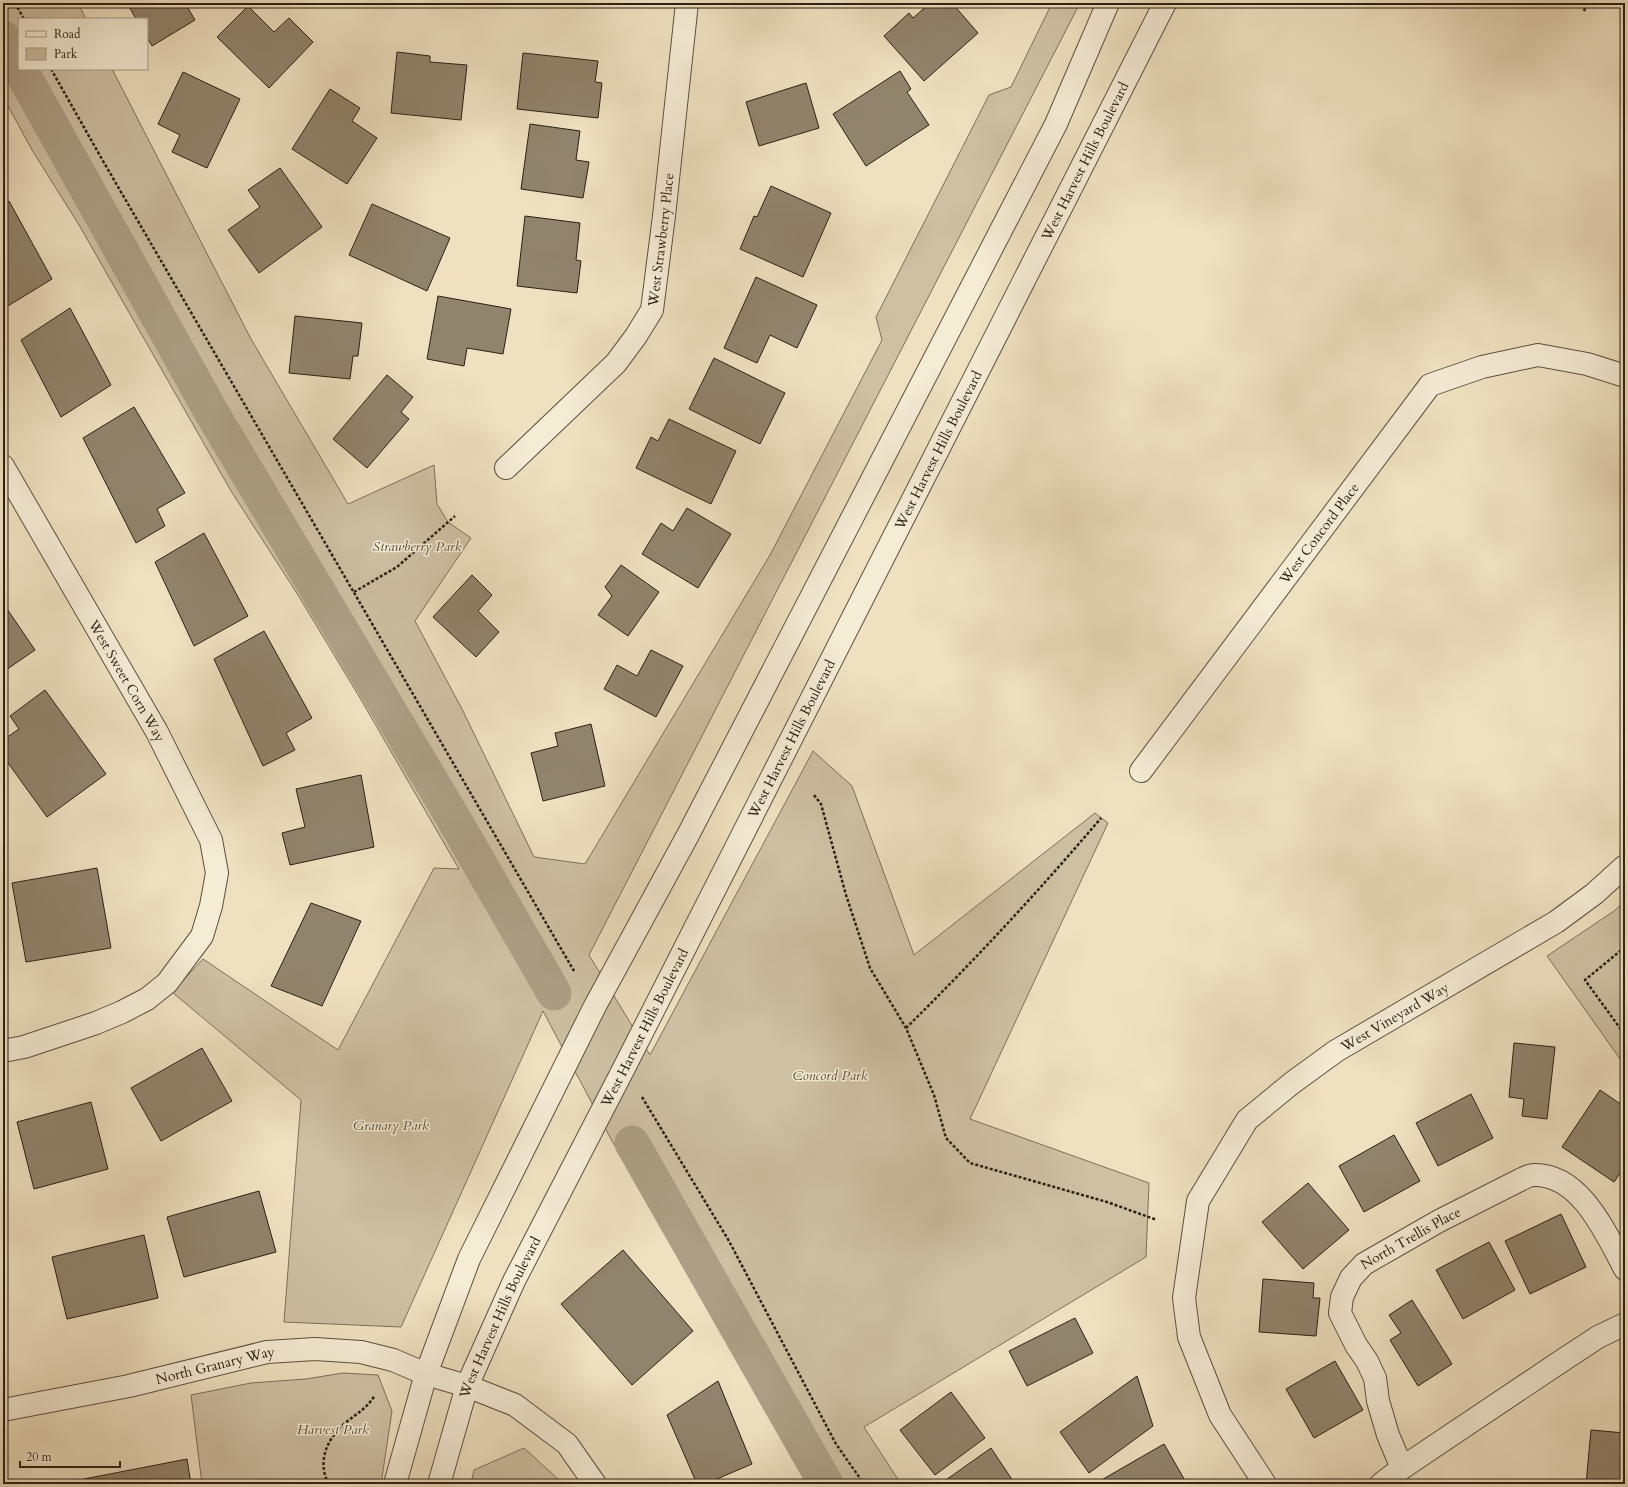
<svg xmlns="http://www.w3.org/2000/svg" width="1628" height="1487" font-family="Cardo,serif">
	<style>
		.green { fill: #cec0a3; stroke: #7c705b }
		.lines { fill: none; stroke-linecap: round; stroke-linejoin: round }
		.canal { stroke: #ac9f85; stroke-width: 35 }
		.building { fill: #91846d; stroke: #2b2013 }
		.minor-casing { stroke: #5c503e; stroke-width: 24 }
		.path { stroke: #2b2013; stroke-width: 2.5; stroke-dasharray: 3 2; stroke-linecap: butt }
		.minor { stroke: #f5ecd6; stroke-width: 22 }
		.labels { text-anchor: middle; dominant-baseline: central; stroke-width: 3; stroke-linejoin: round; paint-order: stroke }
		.street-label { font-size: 14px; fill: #2b2013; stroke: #f5ecd6 }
		.park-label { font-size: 14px; font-style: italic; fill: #5c503e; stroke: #f5ecd6 }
	</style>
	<rect width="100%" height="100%" fill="#efe1c0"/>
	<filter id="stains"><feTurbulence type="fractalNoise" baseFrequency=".005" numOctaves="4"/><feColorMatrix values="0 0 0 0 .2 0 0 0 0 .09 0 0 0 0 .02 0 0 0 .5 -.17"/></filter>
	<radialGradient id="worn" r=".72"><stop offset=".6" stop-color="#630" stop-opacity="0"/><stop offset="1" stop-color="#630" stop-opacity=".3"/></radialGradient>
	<path class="green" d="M3 3H78L86 19H19V69H112L251 339 348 504 434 465 437 504 448 522 471 538 415 621 463 711 534 857 585 864 770 555 882 340 876 317 989 95 1011 87 1052 3H1080L589 955 650 1055 813 751 852 786 914 955 1095 813 1108 823 970 1119 1149 1183 1146 1257 864 1427 901 1484H812L612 1141 543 1011 401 1327 284 1322 301 1100 172 992 203 959 338 1050 434 868 459 869 360 698 298 595 231 491 79 225 32 150 3 97Z
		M1625 901V1066L1547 956 1614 911Z
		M343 1373 378 1375 392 1411 381 1484H202L191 1395 251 1383 306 1379Z
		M524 1448 558 1479 561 1484H471L474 1470Z"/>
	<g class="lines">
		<path class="canal" d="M3 38 19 67
			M20 69 213 415 452 816 554 993
			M632 1143 826 1484"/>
	</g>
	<path class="building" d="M127 3H185L195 20 152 46 147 37V19H136Z
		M930 3H952L978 33 924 81 884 36 909 13 913 18Z
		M248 6 274 32 289 18 313 42 269 88 217 37Z
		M397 52 430 56V62L467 65 461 120 391 113Z
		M523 53 598 61 595 82 602 83 598 118 517 109Z
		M900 71 911 89 907 92 929 125 866 166 833 114Z
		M183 72 240 99 207 168 172 152 180 135 158 124Z
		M806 83 819 128 759 146 746 102Z
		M330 89 360 108 352 121 377 138 347 184 292 149Z
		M530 124 580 131 576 160 589 162 583 198 521 189Z
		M280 168 322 227 259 273 228 230 260 207 248 190Z
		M771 186 831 213 803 277 740 249 754 216 757 217Z
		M9 201 52 279 3 309V206Z
		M372 204 450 238 427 291 349 255Z
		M525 216 580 223 576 260 581 261 577 293 517 286Z
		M756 277 817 305 797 348 770 335 757 363 724 348Z
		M438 296 511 309 503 354 467 348 464 366 427 359Z
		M70 308 111 385 61 417 21 340Z
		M295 316 362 323 358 356H353L350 379 289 373Z
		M714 358 785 393 760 444 689 409Z
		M387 375 413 397 401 412 409 419 367 468 333 439Z
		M134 407 185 493 157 509 165 526 136 543 83 438Z
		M669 419 736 451 711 504 636 468 651 437 658 441Z
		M687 508 731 534 698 588 642 554 661 523 673 531Z
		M204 533 248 616 194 646 155 562Z
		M621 565 659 592 628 636 598 615 612 596 605 587Z
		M472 575 492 595 478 611 499 632 476 657 433 617Z
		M3 603 35 650 3 672Z
		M264 631 312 718 286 733 295 750 263 766 214 659Z
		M651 650 683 666 656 717 604 689 617 665 637 676Z
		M45 690 106 774 47 817 3 756V740L19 729 10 716Z
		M591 724 605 786 543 801 531 753 558 746 555 733Z
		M361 775 374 847 290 865 282 833 305 827 296 789Z
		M97 868 111 948 26 962 12 883Z
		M311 903 361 921 322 1006 271 986Z
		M1514 1043 1555 1047 1547 1119 1522 1116 1524 1099 1509 1097Z
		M202 1048 232 1101 161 1141 131 1088Z
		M1600 1090 1625 1107V1166L1614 1182 1562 1147Z
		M1471 1094 1493 1138 1438 1166 1416 1123Z
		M91 1102 108 1169 34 1189 17 1122Z
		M1394 1135 1420 1181 1364 1212 1339 1166Z
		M1308 1183 1349 1230 1303 1269 1262 1222Z
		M259 1191 276 1252 184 1277 167 1217Z
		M1561 1214 1586 1267 1530 1294 1505 1241Z
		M144 1235 158 1298 67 1319 52 1257Z
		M1489 1242 1515 1290 1463 1319 1436 1270Z
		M623 1250 693 1331 632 1385 561 1304Z
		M1263 1279 1314 1283 1313 1298H1320L1316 1336 1259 1332Z
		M1412 1300 1452 1364 1418 1386 1390 1340 1401 1333 1389 1315Z
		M1075 1318 1093 1353 1027 1386 1009 1351Z
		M1335 1361 1363 1410 1314 1438 1286 1389Z
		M1137 1376 1153 1426 1089 1473 1060 1432Z
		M718 1381 752 1464 705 1484H697L667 1415Z
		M951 1392 985 1438 935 1475 900 1430Z
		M1591 1430 1625 1433V1484H1586Z
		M1164 1444 1187 1484H1099L1098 1482Z
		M991 1448 1015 1484H944L943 1482Z
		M187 1459 191 1484H85L84 1479Z
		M54 1481V1484H23Z"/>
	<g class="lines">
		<defs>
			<g id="minor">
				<path id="s1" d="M3 466 157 732 211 840 217 873 211 906 202 936 167 983 147 999 122 1012 96 1023 24 1047 3 1051"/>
				<path id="s2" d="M506 468 616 363 636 336 652 310 664 216 687 3"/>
				<path id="s3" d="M1141 771 1430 385 1482 367 1538 355 1587 364 1625 376"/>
				<path id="s4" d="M3 1410 129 1386 267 1352 315 1349 361 1352 393 1360 426 1374 467 1386 515 1405 567 1444 595 1484"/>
				<path id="s5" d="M1402 1468 1388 1435 1378 1401 1375 1378 1367 1361 1356 1345 1340 1313 1342 1297 1351 1278 1364 1264 1439 1221 1520 1180C1524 1178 1529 1175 1534 1175 1581 1174 1606 1234 1625 1269"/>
				<path d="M395 1484 426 1374 469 1259 595 1006 688 835 1056 124 1108 3"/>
				<path id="s6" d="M439 1484 467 1386 514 1281 624 1068 1165 3"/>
				<path id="s7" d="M1265 1484 1220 1415 1189 1337 1184 1298 1198 1201 1247 1120 1292 1083 1336 1051 1556 922 1594 894 1625 866"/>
				<path d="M1381 1484 1402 1468 1554 1366 1598 1337 1625 1324"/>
			</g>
		</defs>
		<use href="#minor" class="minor-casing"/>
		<path class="path" d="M15 3 24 19
			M1584 11 1587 3
			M51 69 103 161 574 971
			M354 592 397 567 455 516
			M814 795 821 804 846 895 870 968 906 1028 934 1095 946 1138 970 1163 1107 1202 1157 1220
			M1625 947 1585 980 1625 1035
			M906 1028C974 961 1039 891 1101 818
			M642 1097 729 1241 836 1444 864 1484
			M329 1484C317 1464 326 1440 343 1425 354 1415 367 1409 375 1395"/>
		<use href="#minor" class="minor"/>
	</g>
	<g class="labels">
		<g class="street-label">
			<text stroke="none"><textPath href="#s6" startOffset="1474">West Harvest Hills Boulevard</textPath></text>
			<text stroke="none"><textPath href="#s2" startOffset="287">West Strawberry Place</textPath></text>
			<text stroke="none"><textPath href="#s6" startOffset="1150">West Harvest Hills Boulevard</textPath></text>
			<text stroke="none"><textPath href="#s3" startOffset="297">West Concord Place</textPath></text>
			<text stroke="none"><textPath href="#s1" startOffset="248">West Sweet Corn Way</textPath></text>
			<text stroke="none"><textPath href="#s6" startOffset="826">West Harvest Hills Boulevard</textPath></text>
			<text stroke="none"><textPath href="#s7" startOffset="579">West Vineyard Way</textPath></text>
			<text stroke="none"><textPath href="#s6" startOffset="502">West Harvest Hills Boulevard</textPath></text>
			<text stroke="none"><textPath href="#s5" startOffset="278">North Trellis Place</textPath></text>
			<text stroke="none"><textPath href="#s6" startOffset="178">West Harvest Hills Boulevard</textPath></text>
			<text stroke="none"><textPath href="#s4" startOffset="217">North Granary Way</textPath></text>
		</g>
		<g class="park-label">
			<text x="417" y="546">Strawberry Park</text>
			<text x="830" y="1075">Concord Park</text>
			<text x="391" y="1125">Granary Park</text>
			<text x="333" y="1429">Harvest Park</text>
		</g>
	</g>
	<rect width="1628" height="1487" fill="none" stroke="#efe1c0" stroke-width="16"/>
	<rect x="4" y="4" width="1620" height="1479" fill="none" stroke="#2b2013" stroke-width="2"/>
	<rect x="8" y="8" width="1612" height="1471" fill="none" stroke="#2b2013"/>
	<rect x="18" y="18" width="130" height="52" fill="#f5ecd6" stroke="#a49a88"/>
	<rect x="26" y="31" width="20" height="6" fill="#f5ecd6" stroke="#a49a88"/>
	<text x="54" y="38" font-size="12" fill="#2b2013">Road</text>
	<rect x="26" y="48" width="20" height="12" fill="#cec0a3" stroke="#a49a88"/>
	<text x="54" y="58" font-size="12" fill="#2b2013">Park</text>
	<path d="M20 1461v6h100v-6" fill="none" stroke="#2b2013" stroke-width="2"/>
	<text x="26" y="1461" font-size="12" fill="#2b2013" stroke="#f5ecd6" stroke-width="3" paint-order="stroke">20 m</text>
	<rect width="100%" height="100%" filter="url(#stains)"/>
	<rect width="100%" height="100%" fill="url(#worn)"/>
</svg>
